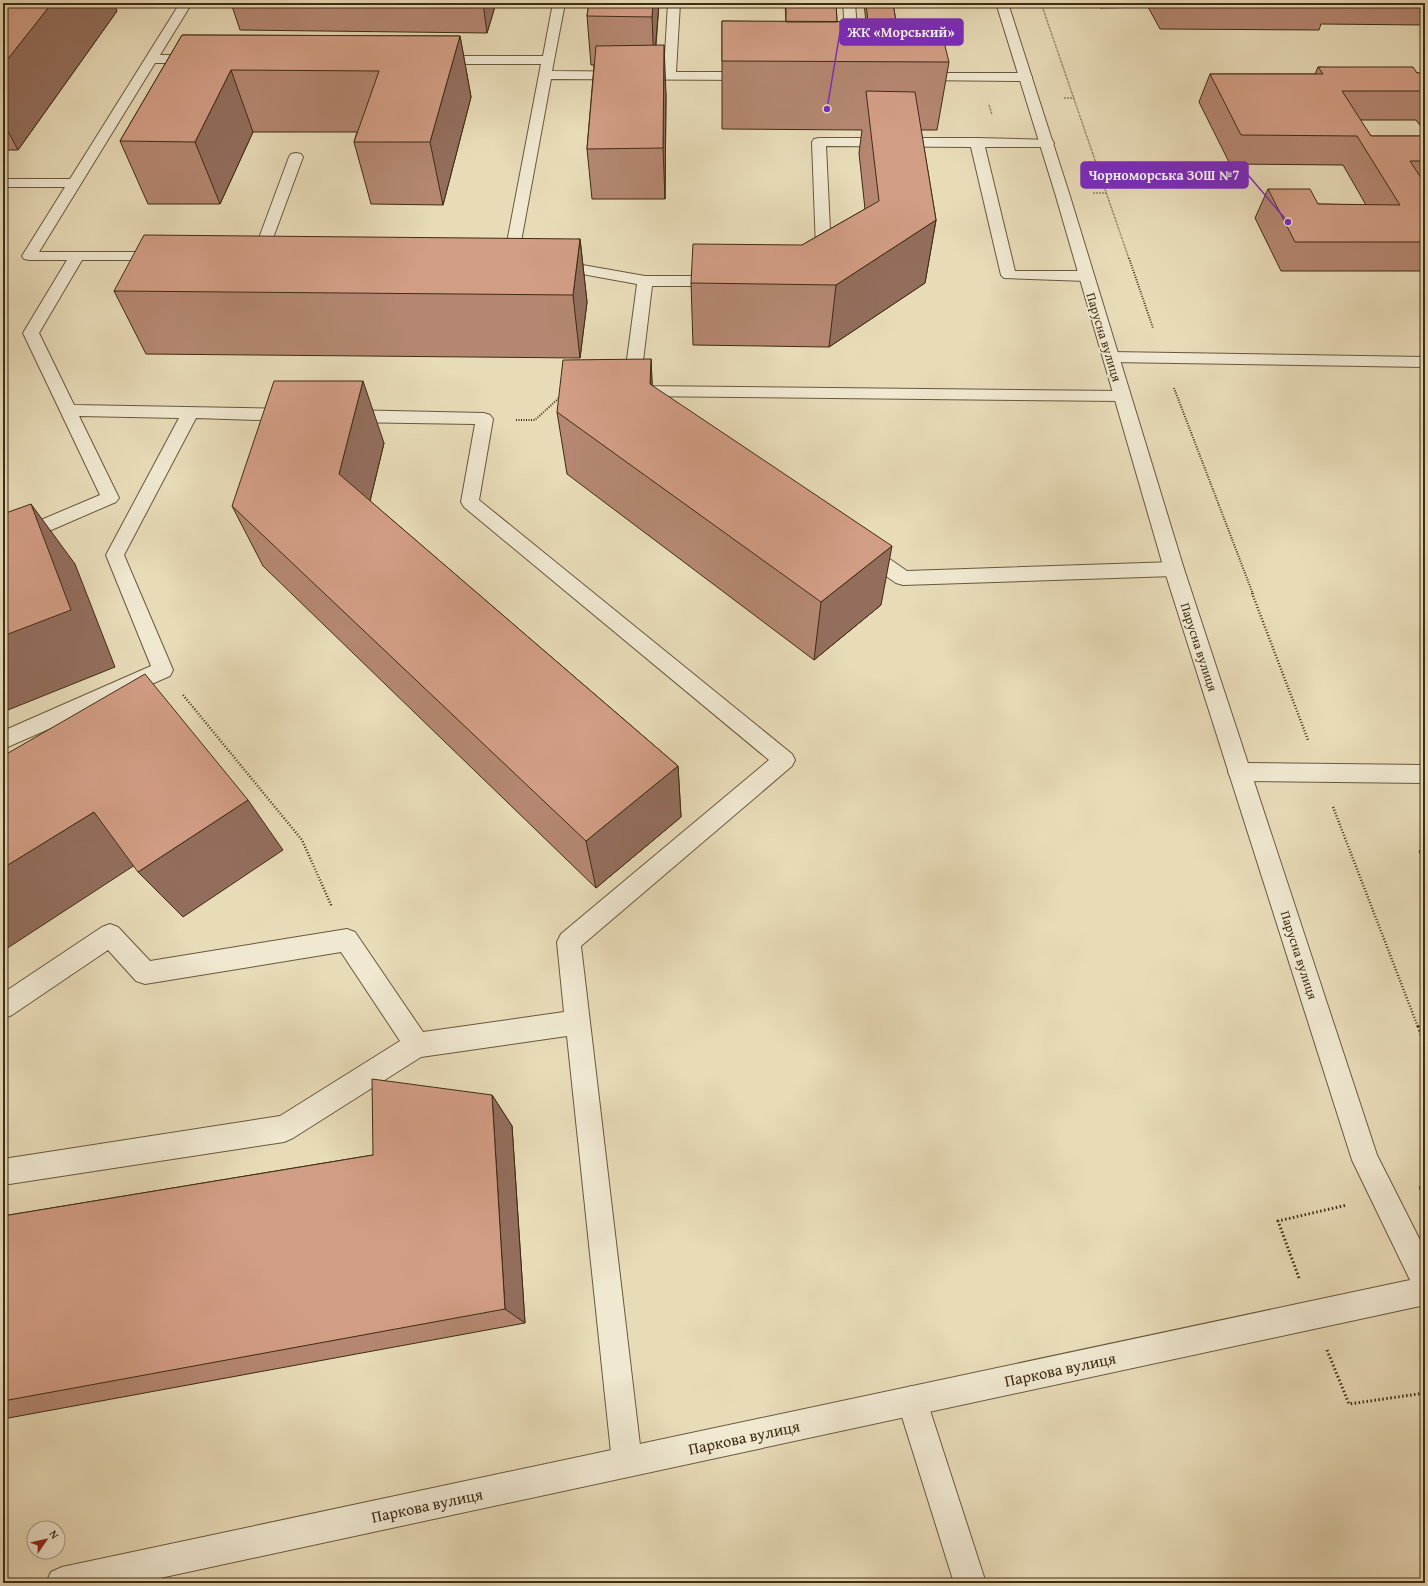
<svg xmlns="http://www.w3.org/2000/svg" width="1428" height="1586" font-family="'Gentium Book Plus',serif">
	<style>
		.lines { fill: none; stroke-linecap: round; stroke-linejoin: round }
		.service-casing { stroke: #68583c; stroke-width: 2 }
		.minor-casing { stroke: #68583c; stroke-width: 2 }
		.path-far3 { stroke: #3e2c12; stroke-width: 1.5; stroke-dasharray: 0.5 1; stroke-linecap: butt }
		.path-far2 { stroke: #3e2c12; stroke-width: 2; stroke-dasharray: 1 1.5; stroke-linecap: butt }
		.path-far1 { stroke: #3e2c12; stroke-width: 2.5; stroke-dasharray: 1 2; stroke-linecap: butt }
		.path { stroke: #3e2c12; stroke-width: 3; stroke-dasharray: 1.5 2.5; stroke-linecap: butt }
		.service { fill: #f0e8d1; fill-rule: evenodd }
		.minor { fill: #f0e8d1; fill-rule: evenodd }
		.wall { fill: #b58772; stroke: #3e2c12 }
		.shaded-wall { fill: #936e5d; stroke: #3e2c12 }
		.building { fill: #d29d85; stroke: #3e2c12 }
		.labels { text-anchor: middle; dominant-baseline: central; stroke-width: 3.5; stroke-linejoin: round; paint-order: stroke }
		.street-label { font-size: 13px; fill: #3e2c12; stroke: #f0e8d1 }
		.near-street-label { font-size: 16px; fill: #3e2c12; stroke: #f0e8d1 }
		.leader { fill: none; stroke: #7b2cbf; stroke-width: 1.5 }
		.callout-dot { fill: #7b2cbf; stroke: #f0e8d1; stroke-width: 1.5 }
		.callout { fill: #7b2cbf; stroke: #7b2cbf; stroke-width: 1.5 }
		.callout-label { font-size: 14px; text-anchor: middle; font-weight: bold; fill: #fff }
	</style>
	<rect width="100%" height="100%" fill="#e8dbb8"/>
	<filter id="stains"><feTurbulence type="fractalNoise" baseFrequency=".005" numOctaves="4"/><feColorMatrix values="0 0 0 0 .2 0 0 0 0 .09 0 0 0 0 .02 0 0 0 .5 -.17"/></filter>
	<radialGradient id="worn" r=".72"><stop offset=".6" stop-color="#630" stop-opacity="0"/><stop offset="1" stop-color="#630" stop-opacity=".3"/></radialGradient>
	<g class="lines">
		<defs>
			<path id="service" d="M180 3H192L160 55H198L202 56 204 59 202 62 198 63H155L39 252H162L167 253 169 256 167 259 162 260H82L39 333 74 405 292 409 298 411 301 415 298 419 292 421 196 418 124 555 173 670 170 676 3 749V731L151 666 106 555 179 418 79 416 119 498 116 502 3 551V536L100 495 23 333 67 260H29L24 259 22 256 65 187H3V179H70Z
				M553 3H565L552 71 664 72 668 3H680L676 72H752L756 73 758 76 756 79 752 80 551 79 518 258 516 261 511 262 506 261 504 258 541 64H435L431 63 429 60 431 57 435 56H543Z
				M843 3H855L858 43 856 46H848L846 43Z
				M917 73H1026L1030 74 1032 77 1030 80 1026 81 913 80 911 77 913 74Z
				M819 138H977L1052 140 1054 143 1052 146 1047 147H985L1015 271H1086L1091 273 1094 276 1091 279 1086 281 1004 278 1001 275 971 147 826 146 831 251C826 258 817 262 809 260L807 257 816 249 812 142 814 139Z
				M296 153 301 154 303 157 266 257 264 260 259 261 254 260 252 257 289 157 291 154Z
				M554 260 645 276H722L727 278 730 281 727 284 722 286H652L640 386 1122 391 1128 392 1130 396 1128 400 1122 401 631 396 625 395 623 390 637 284 549 268 546 265 549 262Z
				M1111 352 1425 357V367L1111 362 1105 361 1103 357 1105 353Z
				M346 410 484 413 490 415 493 419 479 500 792 754 795 760 792 766 581 946 642 1462 638 1473 627 1477 616 1473 612 1462 567 1036 421 1057 293 1138 284 1142 3 1185V1159L280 1116 400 1041 341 952 145 984 136 981 108 950 12 1015 3 1019V993L102 927 110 924 118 927 150 961 347 929 355 932 423 1032 564 1012 557 942 561 934 769 760 464 507 461 502 475 424 346 422 340 420 337 416 340 412Z
				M864 544 871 546 907 571 1174 562 1181 564 1184 569 1181 574 1174 576 903 585 896 583 857 556 855 551 857 546Z
				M1239 763 1425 765V783L1239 781 1231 778 1228 772 1231 766Z
				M912 1386 923 1390 927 1401 986 1583H954L897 1401 901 1390Z"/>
			<path id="minor" d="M996 3H1008L1069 193 1184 569 1377 1155 1425 1250V1305L137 1583H46L51 1572 62 1567 1410 1280 1352 1160 1164 569 1055 193Z"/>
		</defs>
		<use href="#service" class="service-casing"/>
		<use href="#minor" class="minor-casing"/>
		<path class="path-far3" d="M1041 3 1129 259
			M1064 98H1074
			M989 105 992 115
			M1093 193H1106"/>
		<path class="path-far2" d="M1129 258 1153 328
			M1174 388 1253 594
			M516 420H535L560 397"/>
		<path class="path-far1" d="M1252 593 1308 740
			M183 695 302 840 332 907
			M1333 807 1418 1027"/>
		<path class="path" d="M1418 1026 1425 1045
			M1419 1188 1425 1187
			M1299 1278 1278 1221 1347 1205
			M1327 1350 1349 1404 1425 1393"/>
		<use href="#service" class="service"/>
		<use href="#minor" class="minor"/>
	</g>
	<path class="wall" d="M3 3 117 11 18 150H3Z
		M231 3H496L487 33 240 30Z
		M589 3H659L656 45 666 94 665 199H592L587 149 594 65H591L587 16Z
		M785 3H836L837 22H866L864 3H893L896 22 949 62 937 130H921L936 220 925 283 829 347 693 345 691 283 802 245 865 209 859 153 862 130 722 129V21L786 22Z
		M1098 3H1425V25L1321 24 1319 30 1160 29 1148 7 1100 8Z
		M182 35 460 36 471 97 443 205 371 204 354 142 357 132H253L220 204H148L120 141Z
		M1318 67 1417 73H1425V132L1416 120H1360L1371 136H1425V271H1281L1255 218 1268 189 1318 204 1366 205 1343 165 1230 164 1199 102 1210 74H1315Z
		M580 239 587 302 580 358 146 354 114 291Z
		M651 359 652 385 881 605 814 660 567 474 557 412Z
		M384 443 370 501 678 766 681 817 596 888 263 566 232 506Z
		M1425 846V865L1419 851Z
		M492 1095 512 1126 525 1323 3 1419V1216L373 1155Z"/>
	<path class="shaded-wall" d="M52 3H114L117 11 18 150 3 122V65Z
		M483 3H496L487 33Z
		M653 3H659L654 65 652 17Z
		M460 36 471 97 443 205 430 142Z
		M664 45 666 94 665 199 663 148Z
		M231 70 253 132 220 204 195 142Z
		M936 220 925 283 829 347 836 285Z
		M580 239 587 302 580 358 573 295Z
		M651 359 654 422 650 384Z
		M363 381 384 443 362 534 339 474Z
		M31 504 75 564 115 667 3 712V636Z
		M892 546 881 605 814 660 821 602Z
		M678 766 681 817 596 888 586 841Z
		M248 800 283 850 183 917 138 872Z
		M94 812 141 861 3 951V868Z
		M492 1095 512 1126 525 1323 505 1309Z"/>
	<path class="building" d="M3 3H52L3 65Z
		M589 3H653L652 17 587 16Z
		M786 3H836L837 22H786Z
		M866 3H893L896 22H868Z
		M722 21 939 22 949 62 722 61Z
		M182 35 460 36 430 142H354L379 71 231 70 195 142 120 141Z
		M664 45 663 148 587 149 596 46Z
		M1318 67H1413L1417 73H1425V91H1342L1371 136H1425V161H1410L1425 184V242H1295L1268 189H1310L1318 204 1400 205 1357 136 1241 135 1210 74H1323Z
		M866 91 915 92 936 220 836 285 691 283 693 244 802 245 879 201Z
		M144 235 580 239 573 295 114 291Z
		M651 359 650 384 892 546 821 602 557 412 563 360Z
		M274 381H363L339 474 678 766 586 841 232 506Z
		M31 504 71 610 3 636V514Z
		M145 674 248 800 138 872 94 812 3 868V756Z
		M372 1079 492 1095 505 1309 3 1401V1216L373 1155Z"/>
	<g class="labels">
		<g class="street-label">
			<text transform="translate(1104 337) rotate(73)">Парусна вулиця</text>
			<text transform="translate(1199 647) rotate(72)">Парусна вулиця</text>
			<text transform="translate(1299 955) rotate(72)">Парусна вулиця</text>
		</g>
		<g class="near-street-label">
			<text transform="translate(1060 1369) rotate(-12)">Паркова вулиця</text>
			<text transform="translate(744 1437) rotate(-12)">Паркова вулиця</text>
			<text transform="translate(427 1505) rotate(-12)">Паркова вулиця</text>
		</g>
	</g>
	<path class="leader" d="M827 109L840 32M1288 222L1248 175"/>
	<g class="callout-dot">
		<circle cx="827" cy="109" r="4"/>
		<circle cx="1288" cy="222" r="4"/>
	</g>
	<g class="callout">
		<rect x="840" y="19" width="123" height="26" rx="4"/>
		<rect x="1081" y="162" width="167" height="26" rx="4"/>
	</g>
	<g class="callout-label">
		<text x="901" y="37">ЖК «Морський»</text>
		<text x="1164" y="180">Чорноморська ЗОШ №7</text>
	</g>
	<rect width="1428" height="1586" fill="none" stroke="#e8dbb8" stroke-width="16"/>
	<rect x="4" y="4" width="1420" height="1578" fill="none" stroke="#3e2c12" stroke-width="2"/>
	<rect x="8" y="8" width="1412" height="1570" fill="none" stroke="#3e2c12"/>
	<g transform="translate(46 1540) rotate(56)"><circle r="19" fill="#f0e8d1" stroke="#a99d85"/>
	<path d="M0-3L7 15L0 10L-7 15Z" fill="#8f2418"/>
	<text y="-6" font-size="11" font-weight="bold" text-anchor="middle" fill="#3e2c12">N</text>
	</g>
	<rect width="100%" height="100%" filter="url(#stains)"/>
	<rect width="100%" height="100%" fill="url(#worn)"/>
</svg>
